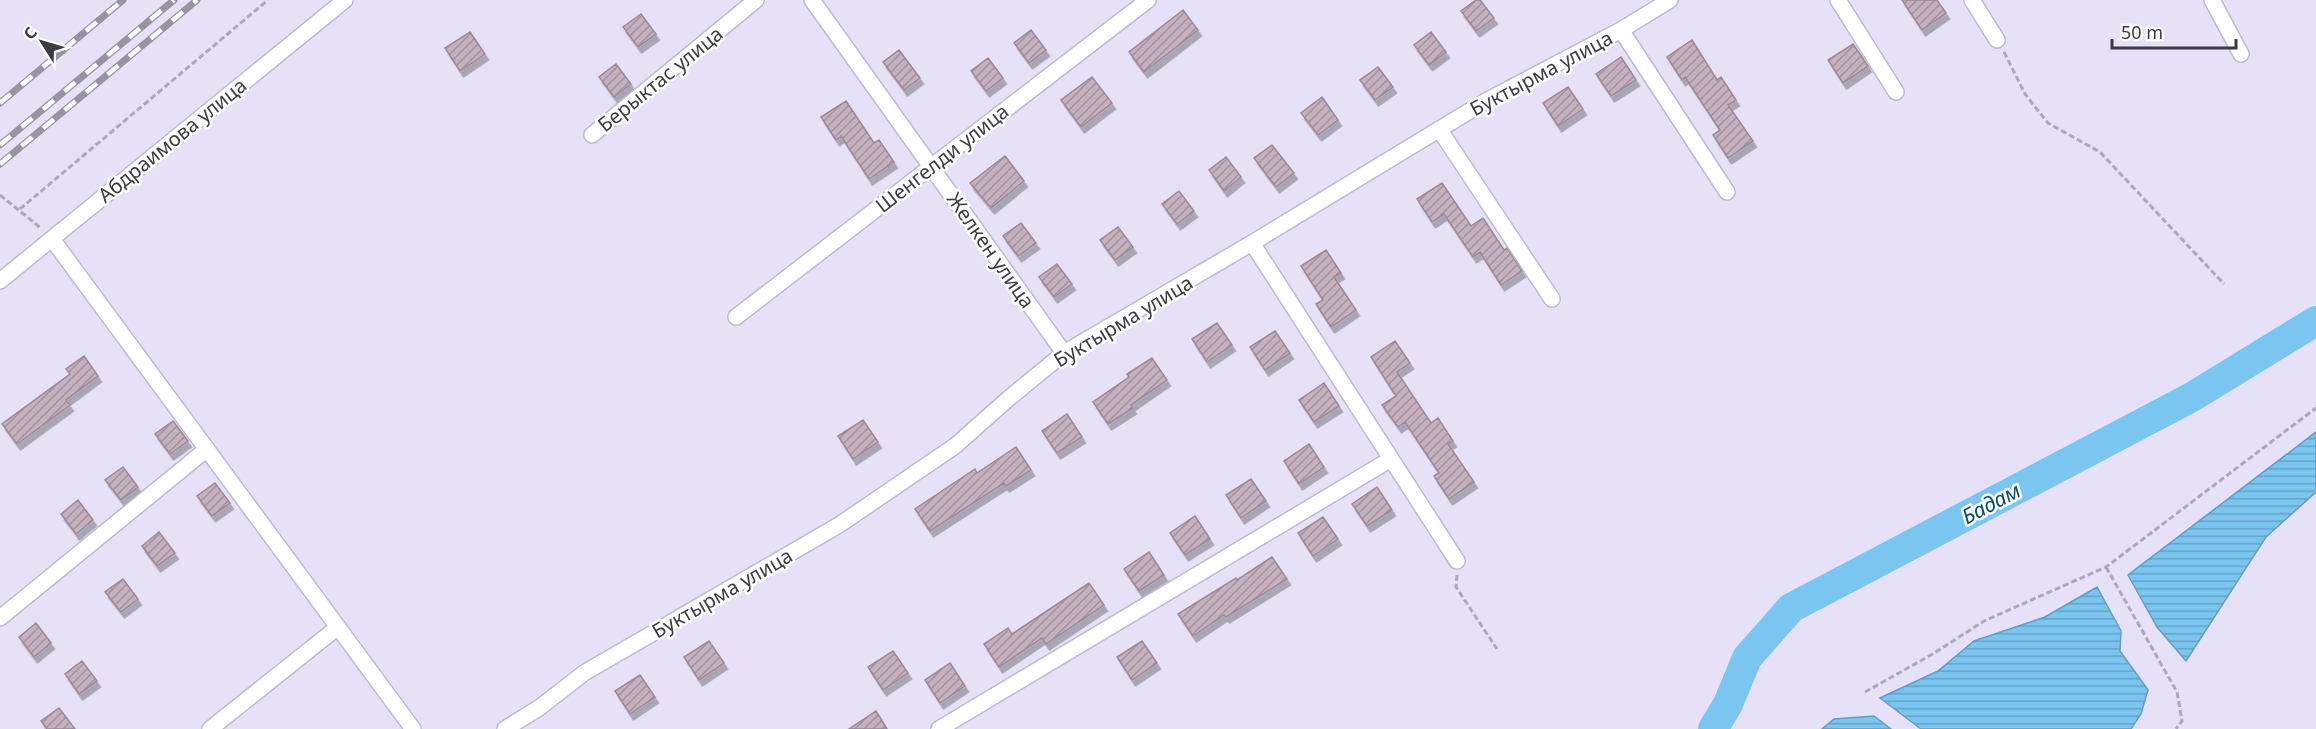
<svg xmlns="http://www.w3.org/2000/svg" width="2316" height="729" font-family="'Noto Sans',sans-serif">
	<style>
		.water { fill: url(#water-rules); stroke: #679cbc; stroke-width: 1.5 }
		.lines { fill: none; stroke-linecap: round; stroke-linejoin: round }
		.river { stroke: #7ac6f1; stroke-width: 30 }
		.building { fill: url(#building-hatch); stroke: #9c8995; stroke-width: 1.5; filter: url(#shadow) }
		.minor-casing { stroke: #bebace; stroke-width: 18 }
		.path { stroke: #aca8b9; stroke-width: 3; stroke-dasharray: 6 3; stroke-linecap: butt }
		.minor { stroke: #fff; stroke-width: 15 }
		.rail-casing { stroke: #9793a3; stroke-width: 7 }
		.rail { stroke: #fff; stroke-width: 4.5; stroke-dasharray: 14; stroke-linecap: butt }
		.labels { text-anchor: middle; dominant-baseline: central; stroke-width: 5; stroke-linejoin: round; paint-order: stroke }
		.street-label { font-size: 20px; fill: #3c3a42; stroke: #fff }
		.water-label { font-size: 21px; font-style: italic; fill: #094966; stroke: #fff }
	</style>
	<defs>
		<pattern id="water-rules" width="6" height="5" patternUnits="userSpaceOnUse" patternTransform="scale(1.5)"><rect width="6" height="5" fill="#7ac6f1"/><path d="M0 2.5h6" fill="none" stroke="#65a2c5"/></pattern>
		<pattern id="building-hatch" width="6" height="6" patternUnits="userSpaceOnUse" patternTransform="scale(1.5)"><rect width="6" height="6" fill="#c5b1bd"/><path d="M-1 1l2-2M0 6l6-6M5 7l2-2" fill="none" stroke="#a1919b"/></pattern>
		<filter id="shadow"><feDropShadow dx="3.5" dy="6" stdDeviation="0" flood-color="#0004"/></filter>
	</defs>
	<rect width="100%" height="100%" fill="#e6e1f7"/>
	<path class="water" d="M2316 432V492L2266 537 2186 661 2157 627 2128 575Z
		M2097 587 2121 631 2120 651 2148 690 2141 714 2131 729H1921L1880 698 1938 671 1974 641 2045 617Z
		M1874 716 1891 729H1822L1834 719Z"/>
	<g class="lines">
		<path class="river" d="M1713 729 1728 704 1747 658 1791 608 2192 397 2316 321"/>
	</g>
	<path class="building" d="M1476 0H1480L1494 18 1476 31 1461 11Z
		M1902 0H1937L1946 13 1922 30Z
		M1183 10 1198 30 1144 72 1129 52Z
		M641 14 656 34 638 47 623 27Z
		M1031 30 1046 50 1029 63 1014 43Z
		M470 32 485 54 460 71 445 48Z
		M1431 32 1446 52 1429 65 1414 45Z
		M1692 40 1717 80 1721 77 1736 100 1728 105 1753 141 1728 158 1713 135 1720 130 1685 77 1682 80 1667 57Z
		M1853 44 1868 66 1843 83 1828 60Z
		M899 50 920 78 904 90 883 62Z
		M1621 57 1636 80 1611 96 1596 74Z
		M988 58 1003 78 986 91 971 71Z
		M616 64 631 84 614 97 599 77Z
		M1378 67 1393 87 1375 100 1360 80Z
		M1092 77 1112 103 1081 127 1061 100Z
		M1568 87 1583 109 1558 126 1543 103Z
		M1322 97 1338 120 1318 135 1301 113Z
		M846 101 874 143 879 140 894 162 869 179 841 136 836 140 821 117Z
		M1272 145 1294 173 1276 187 1254 158Z
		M1005 156 1024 181 991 208 970 183Z
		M1226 157 1241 177 1224 191 1209 170Z
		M1442 183 1471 226 1483 218 1504 250 1507 248 1522 271 1501 285 1480 252 1473 257 1444 214 1432 222 1417 199Z
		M1179 191 1194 211 1177 224 1162 204Z
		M1021 223 1036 243 1018 256 1003 236Z
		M1118 227 1133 247 1115 260 1100 240Z
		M1326 250 1341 273 1334 277 1356 310 1331 327 1316 304 1323 300 1301 266Z
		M1057 264 1072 284 1054 297 1039 277Z
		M1217 323 1232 345 1207 362 1192 339Z
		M1275 331 1290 353 1265 370 1250 347Z
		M1395 341 1410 363 1397 372 1431 423 1438 418 1453 441 1448 444 1474 482 1449 499 1434 476 1439 473 1405 422 1398 427 1382 405 1396 396 1371 357Z
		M84 356 98 376 66 400 70 405 17 444 2 424 70 374 66 369Z
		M1152 358 1167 380 1131 405 1133 408 1108 424 1093 402 1129 377 1127 374Z
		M1324 383 1339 406 1314 422 1299 400Z
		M1067 414 1082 437 1057 453 1042 431Z
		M863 420 878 442 853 459 838 436Z
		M173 421 188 441 170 454 155 434Z
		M1309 444 1324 467 1299 484 1284 461Z
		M1016 447 1031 470 1006 486 1004 483 930 531 915 509 975 469 977 473Z
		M123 467 138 487 121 500 105 480Z
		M1251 479 1266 501 1241 518 1226 495Z
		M215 483 230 503 212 516 197 496Z
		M1377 487 1392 510 1367 526 1352 504Z
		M78 500 93 520 76 534 61 514Z
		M1195 516 1210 539 1185 555 1170 533Z
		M1323 517 1338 539 1313 556 1298 533Z
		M159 532 175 553 157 566 142 546Z
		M1149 552 1164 575 1139 591 1124 569Z
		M1272 557 1287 579 1226 617 1224 615 1193 636 1178 614 1236 578 1237 580Z
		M123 579 138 599 121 612 105 592Z
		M1089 583 1104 605 1046 644 1042 638 999 667 984 644 1008 628 1012 634Z
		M36 623 51 643 34 657 19 637Z
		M709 641 724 663 699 680 684 657Z
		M1142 641 1157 663 1132 680 1117 657Z
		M893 651 908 673 883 690 868 667Z
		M82 661 97 681 79 694 65 674Z
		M950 663 965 686 940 703 925 680Z
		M640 675 655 697 630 714 615 691Z
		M59 708 75 729H47L41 721Z
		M876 711 887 729H849Z"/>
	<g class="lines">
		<defs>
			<path id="minor" d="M812 0 1064 353
				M1838 0 1896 92
				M1972 0 1997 40
				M2212 0 2241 54
				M1621 30 1727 192
				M1439 129 1552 299
				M592 135 756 0
				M52 239 413 729
				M1252 243 1457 561
				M0 281 345 0
				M736 317 1148 0
				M0 618 207 449
				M210 729 338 627
				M505 729 539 708 584 673 839 525 955 446 1008 399 1064 353 1252 243 1486 101 1621 30 1670 0
				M939 729 1391 459"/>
		</defs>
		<use href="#minor" class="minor-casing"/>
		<path class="path" d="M2004 52 2025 94 2048 123 2100 152 2224 284
			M0 195 42 229
			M20 209 268 0
			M2106 567 2177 692 2182 721 2176 729
			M1457 575 1456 587 1497 649
			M1865 692 1931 655 1984 621 2106 567 2316 408"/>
		<use href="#minor" class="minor"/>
		<defs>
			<path id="rail" d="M0 103 123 0
				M0 145 174 0
				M0 164 197 0"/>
		</defs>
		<use href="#rail" class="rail-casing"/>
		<use href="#rail" class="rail"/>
	</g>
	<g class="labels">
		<g class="street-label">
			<text transform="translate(1541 73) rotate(-28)">Буктырма улица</text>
			<text transform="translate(660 79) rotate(-39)">Берыктас улица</text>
			<text transform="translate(172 140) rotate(-39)">Абдраимова улица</text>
			<text transform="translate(942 158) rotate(-38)">Шенгелди улица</text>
			<text transform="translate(991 250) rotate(55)">Желкен улица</text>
			<text transform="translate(1123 321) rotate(-31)">Буктырма улица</text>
			<text transform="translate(722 593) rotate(-30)">Буктырма улица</text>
		</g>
		<g class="water-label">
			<text transform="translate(1991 503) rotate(-28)">Бадам</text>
		</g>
	</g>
	<g transform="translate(42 42) rotate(307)" stroke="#ffffff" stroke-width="4.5" paint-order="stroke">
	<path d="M0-4.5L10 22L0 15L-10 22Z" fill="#3c3a42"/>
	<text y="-9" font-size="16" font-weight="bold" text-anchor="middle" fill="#3c3a42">С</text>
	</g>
	<path d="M2112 39v9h124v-9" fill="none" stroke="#3c3a42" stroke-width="3"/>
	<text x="2121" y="39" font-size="18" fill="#3c3a42" stroke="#ffffff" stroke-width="4.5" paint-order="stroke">50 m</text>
</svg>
